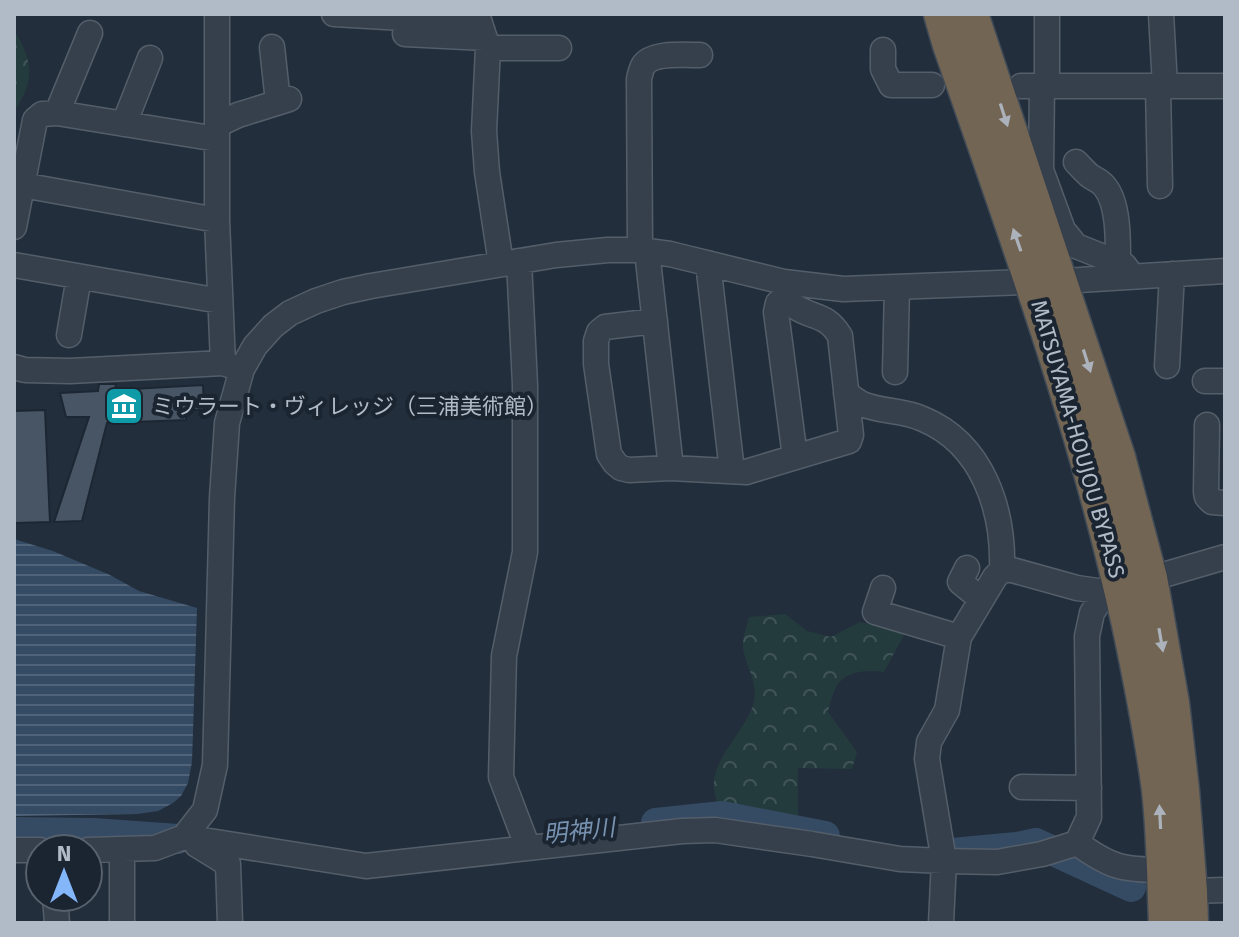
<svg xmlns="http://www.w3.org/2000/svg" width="1239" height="937" font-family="'Fira Sans','Noto Sans JP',sans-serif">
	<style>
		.forest { fill: url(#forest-crowns) }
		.water { fill: url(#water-rules) }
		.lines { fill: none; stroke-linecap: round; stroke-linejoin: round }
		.river { stroke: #354b64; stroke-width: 30 }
		.building { fill: #485565; stroke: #1d2733; stroke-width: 2 }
		.minor-casing { stroke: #545e6a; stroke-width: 27 }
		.highway-casing { stroke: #414b57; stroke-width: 37 }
		.minor { stroke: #36404c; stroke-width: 24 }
		.highway { stroke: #726553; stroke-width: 34 }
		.oneway { fill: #abb2bc }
		.labels { text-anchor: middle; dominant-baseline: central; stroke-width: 8; stroke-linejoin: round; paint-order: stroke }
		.poi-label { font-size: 22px; fill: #b1bbc8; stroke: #1b2531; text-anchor: start }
		.street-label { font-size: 22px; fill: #b1bbc8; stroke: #1b2531 }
		.water-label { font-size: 24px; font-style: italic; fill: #7893b1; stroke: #1b2531 }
	</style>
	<defs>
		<pattern id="forest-crowns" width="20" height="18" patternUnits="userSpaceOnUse" patternTransform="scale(2)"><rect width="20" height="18" fill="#243b3d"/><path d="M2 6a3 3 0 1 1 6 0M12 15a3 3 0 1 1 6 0" fill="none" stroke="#415558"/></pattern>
		<pattern id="water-rules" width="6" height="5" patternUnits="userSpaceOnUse" patternTransform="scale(2)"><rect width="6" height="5" fill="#354b64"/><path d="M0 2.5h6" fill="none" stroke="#506379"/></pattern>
	</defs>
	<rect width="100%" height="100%" fill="#222e3c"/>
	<path class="forest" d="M14 30C34 63 35 79 14 112Z
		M785 614 807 631 831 637 860 622 905 633 884 672C867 670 846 670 836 687 832 694 830 705 828 712L857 752 852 769 798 768V822L721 807C695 769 747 735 754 701 758 682 745 665 743 647 742 638 747 626 749 617Z"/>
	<path class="water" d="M14 539 53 551 110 575 139 591 197 608 192 762 188 783 181 796 173 803 158 811 137 814 14 816Z"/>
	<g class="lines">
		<path class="river" d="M656 823 722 816 825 836
			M14 832 93 833 178 839
			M952 853 1017 847 1036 843 1131 887"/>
	</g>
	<path class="building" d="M99 384H116L115 390 203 385 204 410H186V420L107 423 82 521 54 522 89 417H66L60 393 98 391Z
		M45 410 50 522 14 523V411Z"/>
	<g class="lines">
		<defs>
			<path id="minor" d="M217 14V220L223 363
				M334 14 420 19 478 18
				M477 14 488 48 484 131 487 172 501 264
				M1161 14 1165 86
				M405 34 485 38
				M272 47 278 102
				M488 48H559
				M883 50V69L891 85H932
				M1042 85 1041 170 1063 230 1076 246 1124 265 1132 276
				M1047 85V14
				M1021 86H1225
				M1158 86 1160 186
				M57 113 90 33
				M124 124 150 58
				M217 125 238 115 289 99
				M1076 162C1081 167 1085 172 1090 176 1096 180 1101 181 1105 187 1119 204 1118 242 1118 263
				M22 185 217 220
				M14 227 35 120 42 114 57 113 217 139
				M640 250 639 79C639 78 642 67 643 66 651 52 685 55 700 55
				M647 251 671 468
				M519 261 525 385V552L504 656 501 777 528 848
				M708 263 732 471
				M14 265 220 301
				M784 298 778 303 776 312 795 457
				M655 321 605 327 599 332 596 341V364L609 454 615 463 621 468 629 470 671 468 746 472 849 441 851 435 840 336C826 313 813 319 794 306 791 304 788 300 784 298V282
				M69 335 79 277
				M1167 366 1172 274
				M14 367 25 370 70 371 223 363 238 368
				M895 372 897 287
				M1205 381H1225
				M846 393C851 397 857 401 862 404 881 412 904 410 923 419 983 444 1004 510 1002 570
				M1207 425 1206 492 1207 497 1212 502 1225 503
				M967 568 960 582 981 599
				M883 588 875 612 959 637
				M1022 787 1089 788
				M184 837 366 866 682 831 715 830 812 844 900 859 944 861 997 862 1042 854 1077 843 1089 817 1087 636 1092 613 1105 592
				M1077 843C1110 867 1122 870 1163 870
				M197 845 228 864 230 923
				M122 849V923
				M14 850H40
				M88 850 155 848 184 837 205 810 215 765 222 498 227 423 242 369 255 346 273 326 290 313 316 301 343 292 371 286 556 255 608 250H640L670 254 784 282 843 289 1079 280 1225 271
				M1190 891 1225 890
				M55 897 57 923
				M941 923 944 861 927 759 929 742 947 710 959 637 995 577 1002 570H1012L1077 588 1105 592 1225 557"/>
			<path id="highway" d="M941 14 950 45C1017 238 1087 429 1130 629 1141 682 1152 736 1159 790 1164 834 1164 879 1166 923
				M971 14 1118 457 1150 578 1172 703 1182 790 1190 891 1191 923"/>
		</defs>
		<use href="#minor" class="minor-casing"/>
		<use href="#highway" class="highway-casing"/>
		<use href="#minor" class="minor"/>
		<use href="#highway" class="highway"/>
	</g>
	<defs><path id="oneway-solid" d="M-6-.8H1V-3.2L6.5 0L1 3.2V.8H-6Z" transform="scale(2)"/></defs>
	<g class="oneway">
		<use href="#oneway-solid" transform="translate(1004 115) rotate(72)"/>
		<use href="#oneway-solid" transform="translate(1017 240) rotate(-109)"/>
		<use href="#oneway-solid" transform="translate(1087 361) rotate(72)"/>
		<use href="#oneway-solid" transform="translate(1161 640) rotate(80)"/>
		<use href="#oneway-solid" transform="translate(1160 817) rotate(-93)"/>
	</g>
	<defs>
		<symbol id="museum-square" viewBox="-11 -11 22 22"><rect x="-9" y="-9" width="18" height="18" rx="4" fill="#0f9aa8" stroke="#1b2531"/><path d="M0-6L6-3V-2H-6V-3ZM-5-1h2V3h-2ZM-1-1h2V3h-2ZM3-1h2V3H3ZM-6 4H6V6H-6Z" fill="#fff"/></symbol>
	</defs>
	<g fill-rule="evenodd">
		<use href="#museum-square" x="102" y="384" width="44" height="44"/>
	</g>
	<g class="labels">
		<g class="poi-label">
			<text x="152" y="406">ミウラート・ヴィレッジ（三浦美術館）</text>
		</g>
		<g class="street-label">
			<text transform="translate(1078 439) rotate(74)">MATSUYAMA-HOUJOU BYPASS</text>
		</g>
		<g class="water-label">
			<text transform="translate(579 831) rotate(-6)">明神川</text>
		</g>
	</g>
	<rect width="1239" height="937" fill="none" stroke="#b1bbc8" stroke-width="32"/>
	<g transform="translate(64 873)"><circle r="38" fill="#1b2531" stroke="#57616d" stroke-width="2"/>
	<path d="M0-6L14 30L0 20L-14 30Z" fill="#84b6fa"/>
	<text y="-12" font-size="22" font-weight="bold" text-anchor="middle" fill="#b1bbc8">N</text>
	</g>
</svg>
